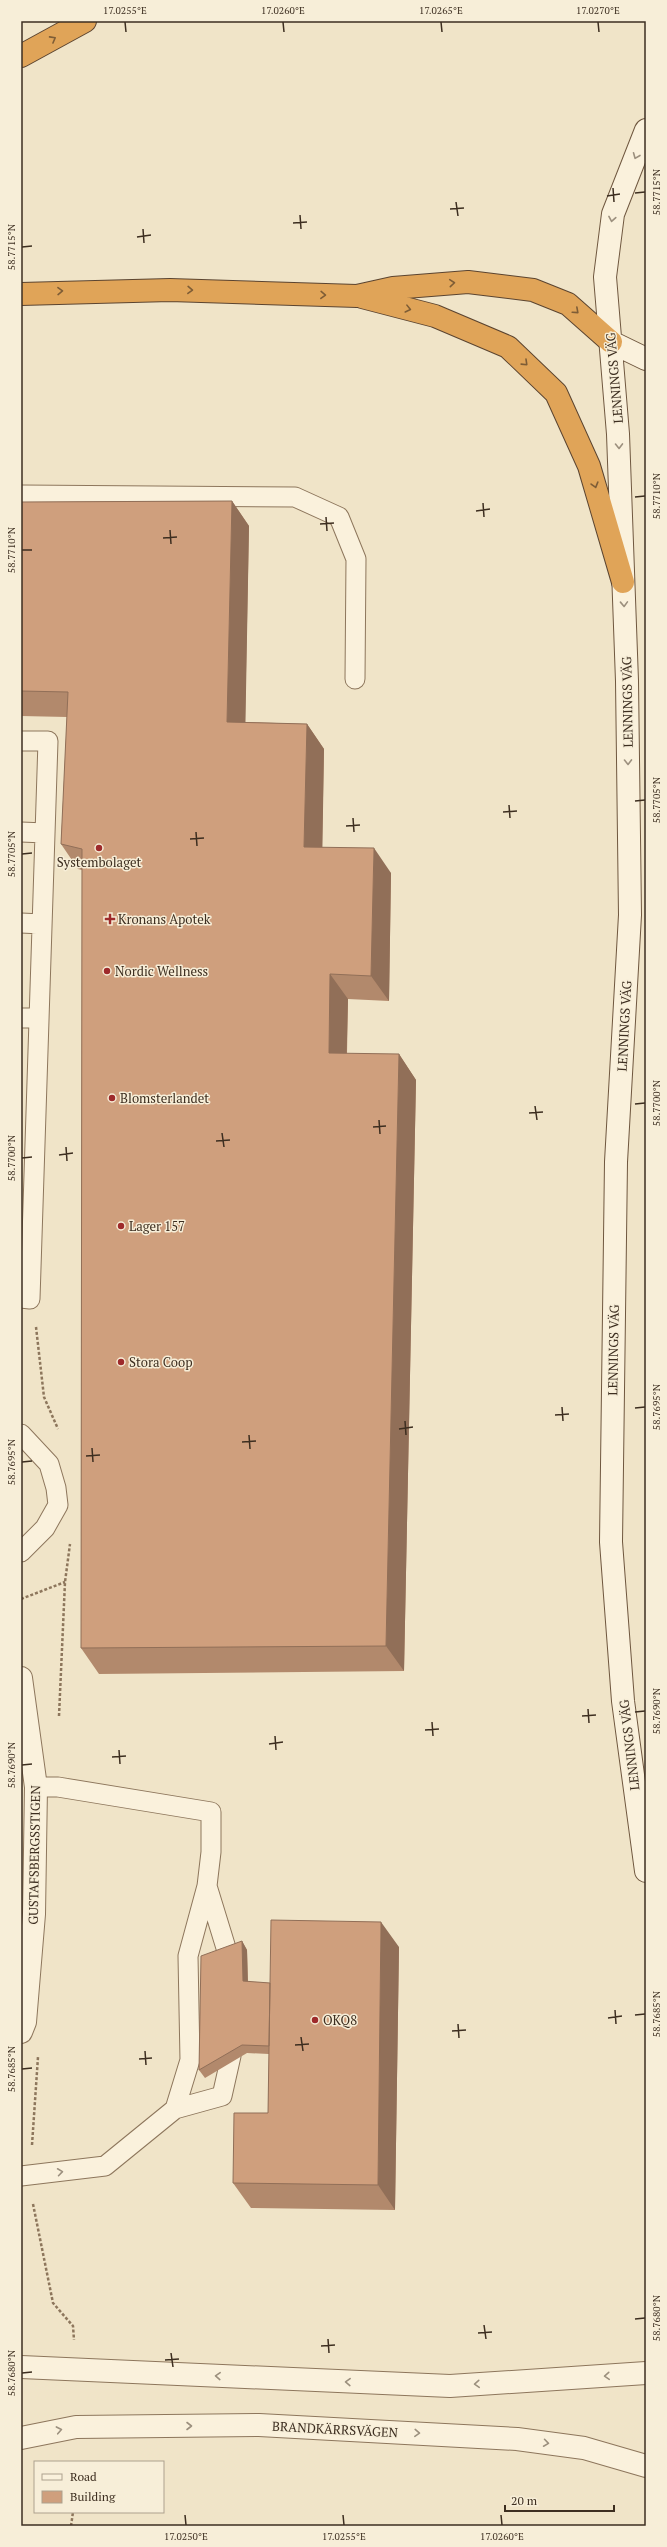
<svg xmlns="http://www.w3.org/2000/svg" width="667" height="2547" font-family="'PT Serif',serif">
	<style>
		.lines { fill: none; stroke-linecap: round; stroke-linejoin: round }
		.service-casing { stroke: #8d765c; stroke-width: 21 }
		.minor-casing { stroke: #8d765c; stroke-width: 24 }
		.tertiary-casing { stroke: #8d765c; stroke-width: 24 }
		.secondary-casing { stroke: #6f573f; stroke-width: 24 }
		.motorway-casing { stroke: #5b4430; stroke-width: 24 }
		.path { stroke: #8d765c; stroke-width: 2.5; stroke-dasharray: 3 2; stroke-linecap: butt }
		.service { stroke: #faf1dc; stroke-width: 19 }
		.minor { stroke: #faf1dc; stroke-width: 22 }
		.tertiary { stroke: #faf1dc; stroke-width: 22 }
		.secondary { stroke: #faf1dc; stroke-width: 22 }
		.motorway { stroke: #e0a458; stroke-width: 22 }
		.wall { fill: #b2896c }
		.shaded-wall { fill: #916f58 }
		.building { fill: #cf9f7d; stroke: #916f58 }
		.oneway { stroke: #7e5d36 }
		.oneway2 { stroke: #9c907e }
		.ticks { fill: none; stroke: #3d2e20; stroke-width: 1.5 }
		.poi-dot { fill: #9e2a2b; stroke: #f7eed8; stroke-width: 1.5 }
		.labels { text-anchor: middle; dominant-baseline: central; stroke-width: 3; stroke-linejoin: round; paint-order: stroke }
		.street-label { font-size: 13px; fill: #3d2e20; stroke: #f7eed8 }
		.poi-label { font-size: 13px; fill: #3d2e20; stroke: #f7eed8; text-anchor: start }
		.neatline { fill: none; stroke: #3d2e20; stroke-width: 1.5 }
		.ticks-label { font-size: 10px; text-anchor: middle; fill: #3d2e20 }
	</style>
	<rect width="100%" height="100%" fill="#f0e4c8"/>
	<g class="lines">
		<defs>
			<path id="service" d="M21 495 295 497 339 517 356 559 355 679
				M21 741H48L30 1299 21 1298
				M21 832 45 833
				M21 923 42 924
				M21 1018H39
				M21 1434 49 1464 56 1488 58 1505 45 1528 21 1552
				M207 1886 230 1961
				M175 2109 222 2096 231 2056
				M21 2176 105 2166 175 2109 190 2060 188 1956 207 1886 211 1852V1812L58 1787H36"/>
			<path id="minor" d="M21 1678 36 1787 34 1914 25 2022 21 2032"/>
			<path id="tertiary" d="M21 2367 450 2386 646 2373
				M21 2438 76 2427 259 2425 517 2439 584 2448 646 2466"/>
			<path id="secondary" d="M646 130 613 214 605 277 618 434 627 681 630 915 616 1162 611 1542 623 1701 646 1871
				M611 342 646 359"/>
			<path id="motorway" d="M21 56 85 21
				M21 294 170 290 357 296 393 288 468 282 533 290 568 304 611 342
				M362 297 435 316 508 347 556 393 589 466 623 582"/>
		</defs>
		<use href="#service" class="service-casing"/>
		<use href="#minor" class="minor-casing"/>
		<use href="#tertiary" class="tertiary-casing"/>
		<use href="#secondary" class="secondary-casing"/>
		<use href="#motorway" class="motorway-casing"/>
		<path class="path" d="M36 1327 44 1397 58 1429
			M21 1599 65 1582
			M59 1716 65 1582 70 1544
			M32 2145 38 2057
			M33 2204 53 2303 73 2326 74 2340
			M71 2526 73 2512"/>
		<use href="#service" class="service"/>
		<use href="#minor" class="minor"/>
		<use href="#tertiary" class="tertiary"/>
		<use href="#secondary" class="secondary"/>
		<use href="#motorway" class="motorway"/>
	</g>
	<path class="wall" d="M232 501 249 526 245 722 307 724 324 749 322 847 391 873 389 1001 348 999 347 1054H399L416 1080 404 1671 99 1674 81 1648 82 870 78 869 61 844 67 717 21 716V502Z
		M242 1941 247 1950 248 1982 270 1983 399 1947 395 2210 251 2208 233 2183 268 2113 269 2054 247 2053 205 2078 199 2070Z"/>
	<path class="shaded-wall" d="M232 501 249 526 245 747 227 722Z
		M307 724 324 749 322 872 304 847Z
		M374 848 391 873 389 1001 371 976Z
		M330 974 348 999 346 1078 329 1053Z
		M399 1054 416 1080 404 1671 386 1646Z
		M381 1922 399 1947 395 2210 378 2185Z
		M242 1941 247 1950 248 1990 243 1981Z"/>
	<path class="building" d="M232 501 227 722 307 724 304 847 374 848 371 976 330 974 329 1053 399 1054 386 1646 81 1648 82 849 61 844 68 692 21 691V502Z
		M271 1920 381 1922 378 2185 233 2183 234 2113H268Z
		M242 1941 243 1981 270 1983 269 2046 242 2045 199 2070 201 1956Z"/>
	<defs><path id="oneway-chevron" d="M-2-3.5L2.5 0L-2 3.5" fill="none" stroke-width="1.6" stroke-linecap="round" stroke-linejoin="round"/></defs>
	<g class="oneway">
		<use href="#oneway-chevron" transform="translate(53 39) rotate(-29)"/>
		<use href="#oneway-chevron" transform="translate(452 283) rotate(-5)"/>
		<use href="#oneway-chevron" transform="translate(190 290) rotate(2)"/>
		<use href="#oneway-chevron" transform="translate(60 291) rotate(-1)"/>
		<use href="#oneway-chevron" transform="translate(323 295) rotate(2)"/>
		<use href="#oneway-chevron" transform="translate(408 309) rotate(14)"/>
		<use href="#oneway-chevron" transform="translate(576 311) rotate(42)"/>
		<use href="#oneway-chevron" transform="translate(525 363) rotate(44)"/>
		<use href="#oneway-chevron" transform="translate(595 485) rotate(74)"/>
	</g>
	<g class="oneway2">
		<use href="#oneway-chevron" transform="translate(636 156) rotate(112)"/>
		<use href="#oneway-chevron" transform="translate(612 219) rotate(100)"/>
		<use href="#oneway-chevron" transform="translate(619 446) rotate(89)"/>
		<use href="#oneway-chevron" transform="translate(624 604) rotate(88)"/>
		<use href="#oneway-chevron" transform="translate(628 762) rotate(89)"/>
		<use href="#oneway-chevron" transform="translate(60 2172) rotate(-8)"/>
		<use href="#oneway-chevron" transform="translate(218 2376) rotate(-177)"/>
		<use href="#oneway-chevron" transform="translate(607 2376) rotate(176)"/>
		<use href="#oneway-chevron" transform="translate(348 2382) rotate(-178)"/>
		<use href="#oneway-chevron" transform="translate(477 2384) rotate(176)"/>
		<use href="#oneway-chevron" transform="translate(189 2426)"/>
		<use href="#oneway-chevron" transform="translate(59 2430) rotate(-11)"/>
		<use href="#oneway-chevron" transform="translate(417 2433) rotate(3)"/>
		<use href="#oneway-chevron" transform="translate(546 2443) rotate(8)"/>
	</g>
	<path class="ticks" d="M125 22 126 32M283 22 284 32M441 22 442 32M598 22 599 32M613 188 614 202M635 193 645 192M607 196 620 194M456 202 458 216M450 209 464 208M300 215 301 229M293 223 307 222M143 229 144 243M137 237 151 235M22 247 32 246M635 497 645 496M483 503 484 517M476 511 490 509M326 517 327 531M320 524 334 523M170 530 171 544M163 538 177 537M22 550H32M635 801 645 800M509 805 510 818M503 812 517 811M353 818 354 832M346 826 360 825M196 832 197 846M190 839 204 838M22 854 32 853M635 1104 645 1103M535 1106 537 1120M529 1113 543 1112M379 1120 380 1134M373 1127 386 1126M222 1133 224 1147M216 1141 230 1140M66 1147 67 1161M59 1155 73 1153M22 1158 32 1157M562 1407 563 1421M635 1408 645 1407M555 1415 569 1414M405 1421 406 1435M399 1429 413 1427M249 1435 250 1449M242 1442 256 1441M92 1448 93 1462M86 1456 100 1455M22 1462 32 1461M588 1709 589 1723M635 1712 645 1711M582 1716 596 1715M432 1722 433 1736M425 1730 439 1729M275 1736 276 1750M269 1744 283 1742M119 1750 120 1764M112 1757 126 1756M22 1765 32 1764M615 2010 616 2024M635 2015 645 2014M608 2018 622 2016M458 2024 459 2038M452 2031 466 2030M301 2037 303 2051M295 2045 309 2044M145 2051 146 2065M139 2059 152 2058M22 2069 32 2068M635 2319 645 2318M484 2325 486 2339M478 2333 492 2332M328 2339 329 2353M321 2346 335 2345M171 2353 173 2367M165 2360 179 2359M22 2373 32 2372M185 2515 186 2525M343 2515 344 2525M501 2515 502 2525"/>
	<g class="poi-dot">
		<circle cx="99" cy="848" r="4"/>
		<path d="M108 913h4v4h4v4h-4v4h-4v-4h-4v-4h4z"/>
		<circle cx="107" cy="971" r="4"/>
		<circle cx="112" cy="1098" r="4"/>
		<circle cx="121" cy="1226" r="4"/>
		<circle cx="121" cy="1362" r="4"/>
		<circle cx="315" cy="2020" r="4"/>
	</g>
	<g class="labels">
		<g class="street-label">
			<text transform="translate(614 378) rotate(-95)">LENNINGS VÄG</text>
			<text transform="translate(627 702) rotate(-91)">LENNINGS VÄG</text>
			<text transform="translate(624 1026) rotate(-87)">LENNINGS VÄG</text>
			<text transform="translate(613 1350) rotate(-89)">LENNINGS VÄG</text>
			<text transform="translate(629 1745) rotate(-97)">LENNINGS VÄG</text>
			<text transform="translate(34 1855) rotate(-89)">GUSTAFSBERGSSTIGEN</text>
			<text transform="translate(335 2429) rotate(3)">BRANDKÄRRSVÄGEN</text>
		</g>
		<g class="poi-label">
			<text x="99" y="862" text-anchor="middle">Systembolaget</text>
			<text x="118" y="919">Kronans Apotek</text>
			<text x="115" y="971">Nordic Wellness</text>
			<text x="120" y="1098">Blomsterlandet</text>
			<text x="129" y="1226">Lager 157</text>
			<text x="129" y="1362">Stora Coop</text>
			<text x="323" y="2020">OKQ8</text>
		</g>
	</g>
	<rect width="667" height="2547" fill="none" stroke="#f7eed8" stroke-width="44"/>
	<rect x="34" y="2461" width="130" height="52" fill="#f7eed8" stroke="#ada18e"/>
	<rect x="42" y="2474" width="20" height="6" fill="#faf1dc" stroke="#ada18e"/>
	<text x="70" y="2481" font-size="12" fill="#3d2e20">Road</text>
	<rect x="42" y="2491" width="20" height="12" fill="#cf9f7d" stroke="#ada18e"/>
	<text x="70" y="2501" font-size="12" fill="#3d2e20">Building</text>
	<path d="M505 2505v6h109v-6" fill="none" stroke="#3d2e20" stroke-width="2"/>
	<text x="511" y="2505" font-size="12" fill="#3d2e20" stroke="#f7eed8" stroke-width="3" paint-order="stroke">20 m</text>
	<rect x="22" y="22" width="623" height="2503" class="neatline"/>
	<g class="ticks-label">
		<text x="125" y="14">17.0255°E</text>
		<text x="283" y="14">17.0260°E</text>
		<text x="441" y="14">17.0265°E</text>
		<text x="598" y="14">17.0270°E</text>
		<text transform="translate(656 192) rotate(-90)" y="4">58.7715°N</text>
		<text transform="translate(11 247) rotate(-90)" y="4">58.7715°N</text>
		<text transform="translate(656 496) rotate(-90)" y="4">58.7710°N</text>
		<text transform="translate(11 550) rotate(-90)" y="4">58.7710°N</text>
		<text transform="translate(656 800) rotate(-90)" y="4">58.7705°N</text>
		<text transform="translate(11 854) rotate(-90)" y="4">58.7705°N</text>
		<text transform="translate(656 1103) rotate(-90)" y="4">58.7700°N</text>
		<text transform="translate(11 1158) rotate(-90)" y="4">58.7700°N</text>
		<text transform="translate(656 1407) rotate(-90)" y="4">58.7695°N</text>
		<text transform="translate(11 1462) rotate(-90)" y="4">58.7695°N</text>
		<text transform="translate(656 1711) rotate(-90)" y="4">58.7690°N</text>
		<text transform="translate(11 1765) rotate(-90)" y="4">58.7690°N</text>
		<text transform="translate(656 2014) rotate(-90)" y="4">58.7685°N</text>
		<text transform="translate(11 2069) rotate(-90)" y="4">58.7685°N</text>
		<text transform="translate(656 2318) rotate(-90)" y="4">58.7680°N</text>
		<text transform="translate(11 2373) rotate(-90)" y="4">58.7680°N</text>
		<text x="186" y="2540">17.0250°E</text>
		<text x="344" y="2540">17.0255°E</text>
		<text x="502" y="2540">17.0260°E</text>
	</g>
</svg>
